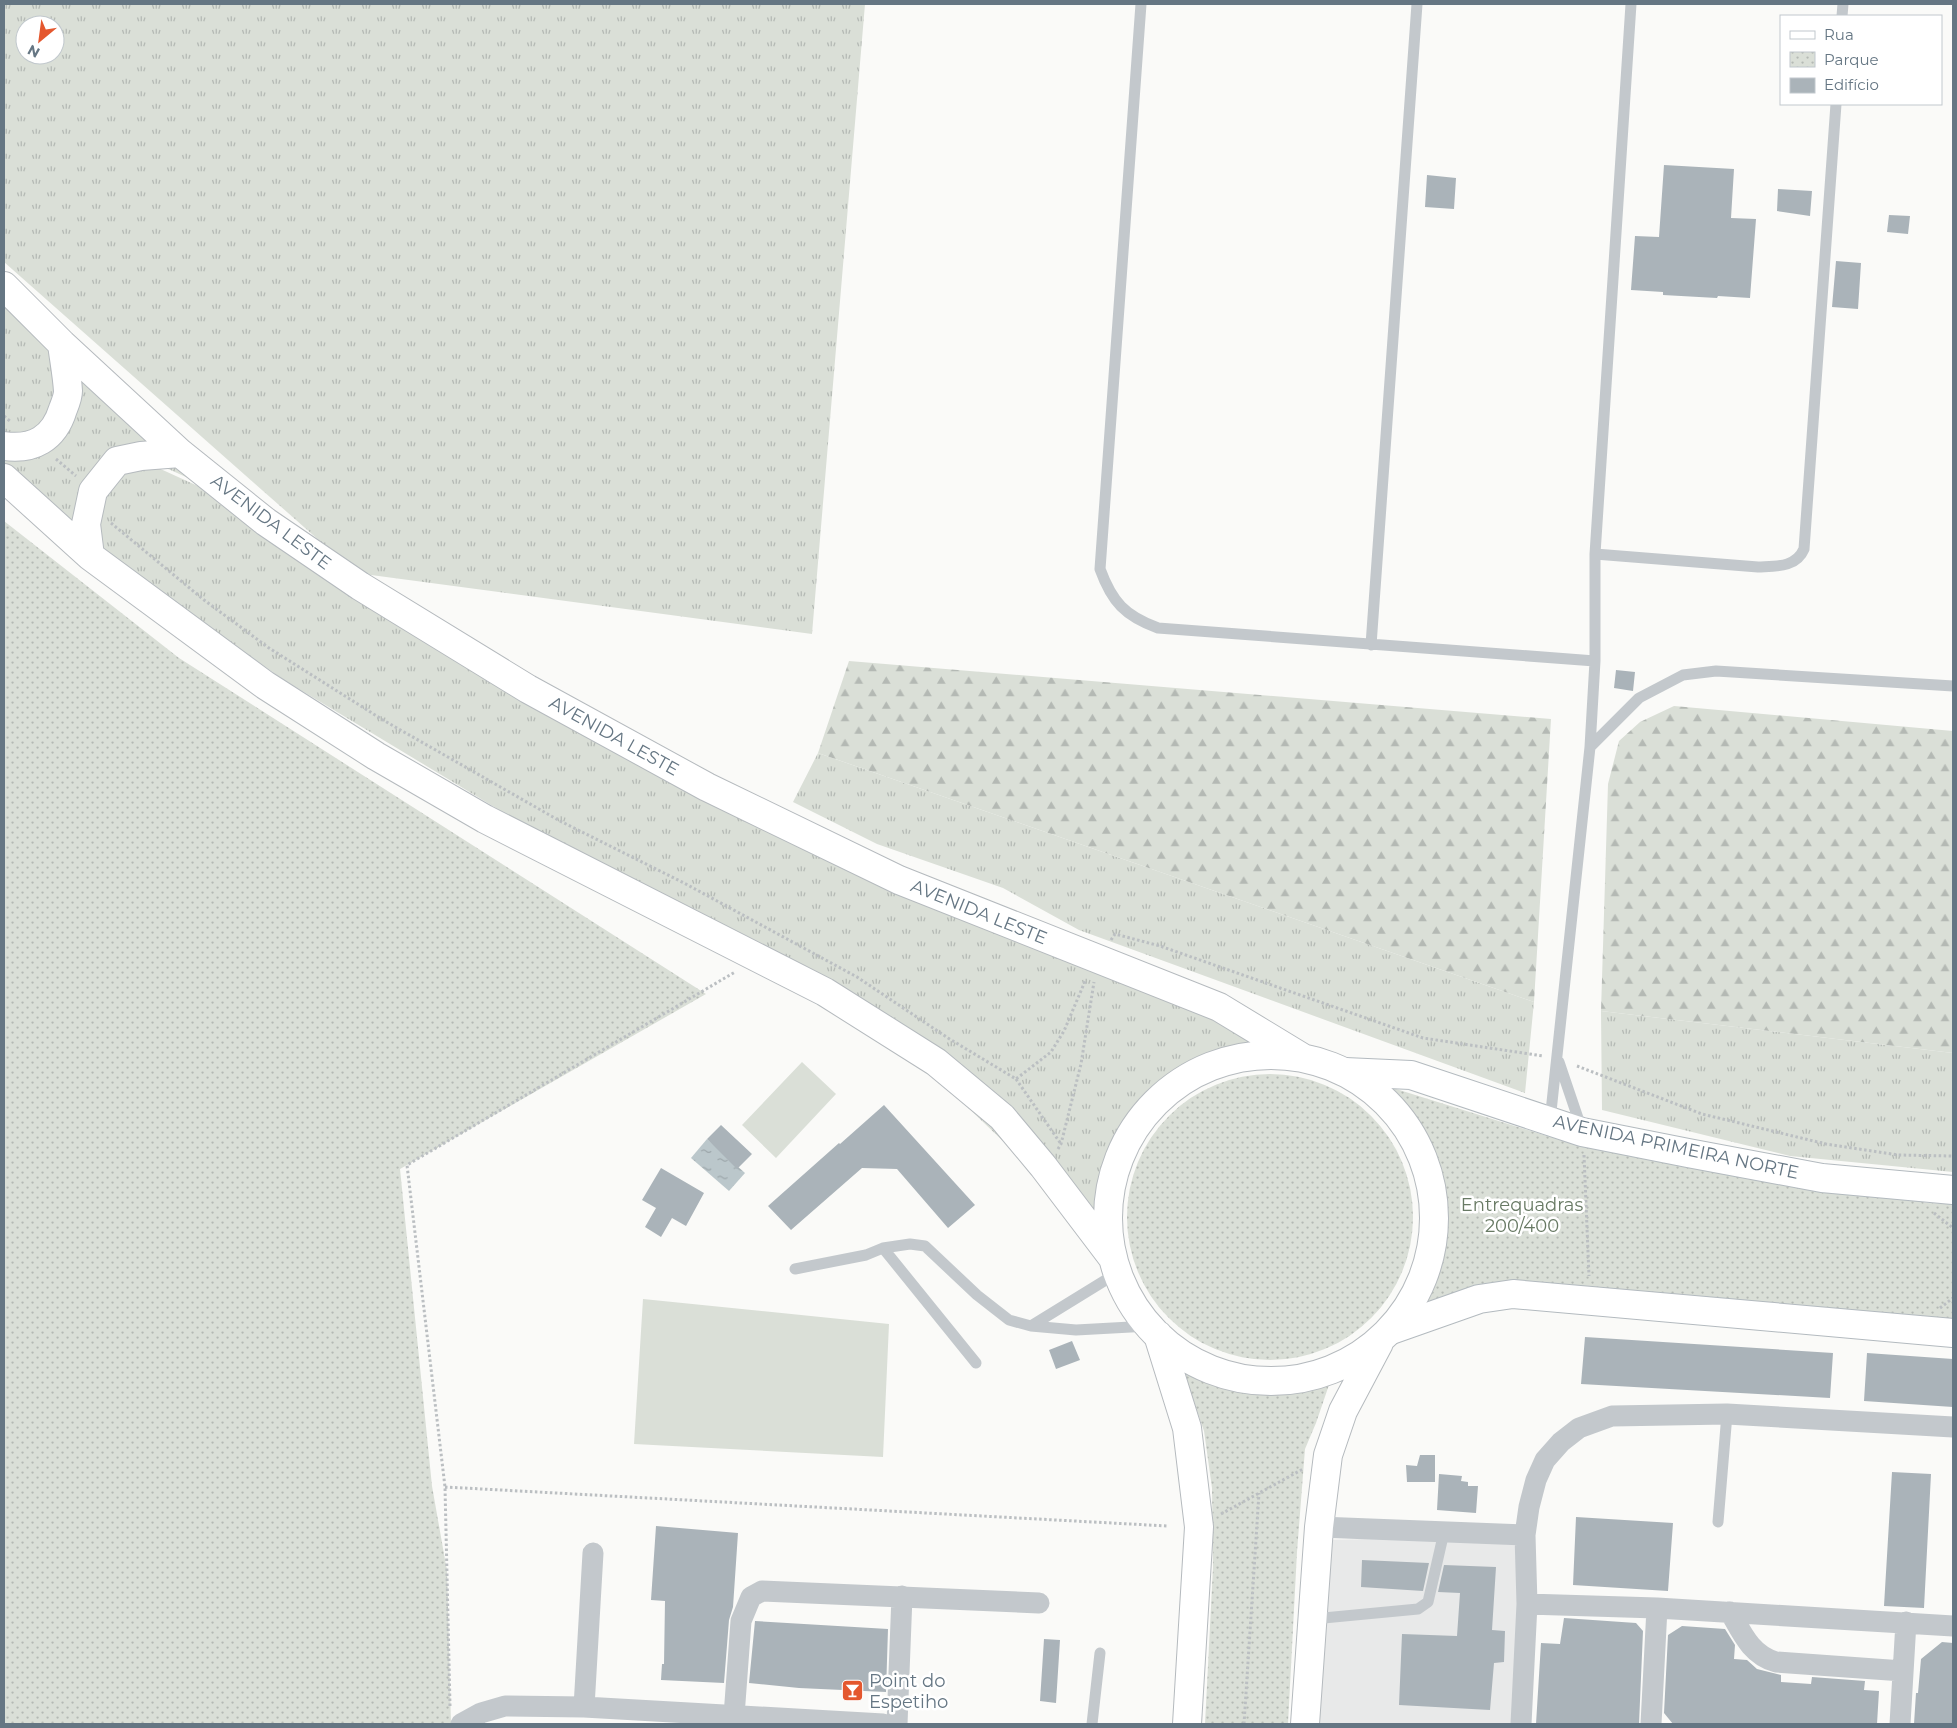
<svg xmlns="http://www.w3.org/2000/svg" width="1957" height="1728" font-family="Montserrat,sans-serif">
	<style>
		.built { fill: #e8e9e9 }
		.grass { fill: url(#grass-tufts); fill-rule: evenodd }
		.forest { fill: url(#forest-firs) }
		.park { fill: url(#park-dots) }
		.garden { fill: #dadfd7 }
		.water { fill: url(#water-ripples) }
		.building { fill: #aab3b9 }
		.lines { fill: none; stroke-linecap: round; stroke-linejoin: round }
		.secondary-casing { stroke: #b3babf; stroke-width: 30 }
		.primary-casing { stroke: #b5babe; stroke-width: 30 }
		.path { stroke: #bbbfc2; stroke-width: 3; stroke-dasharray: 2.5 2.5; stroke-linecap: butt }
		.service { stroke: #c3c8cc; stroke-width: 11 }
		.minor { stroke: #c3c8cc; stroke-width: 21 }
		.secondary { stroke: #fff; stroke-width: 28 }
		.primary { stroke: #fff; stroke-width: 28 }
		.labels { text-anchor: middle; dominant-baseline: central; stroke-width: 5; stroke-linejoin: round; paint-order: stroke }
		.street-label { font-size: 18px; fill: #657683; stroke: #fff }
		.park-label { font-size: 18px; fill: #687a64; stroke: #fff }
		.poi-label { font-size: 18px; fill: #657683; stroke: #fff; text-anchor: start }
	</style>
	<defs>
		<pattern id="grass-tufts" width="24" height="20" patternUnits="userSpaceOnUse" patternTransform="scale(1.25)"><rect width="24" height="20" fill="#dadfd7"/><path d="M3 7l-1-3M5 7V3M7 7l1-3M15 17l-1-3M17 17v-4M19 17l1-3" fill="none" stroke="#b4b9b4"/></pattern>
		<pattern id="forest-firs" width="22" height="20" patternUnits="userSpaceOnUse" patternTransform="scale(1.25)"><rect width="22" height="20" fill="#dadfd7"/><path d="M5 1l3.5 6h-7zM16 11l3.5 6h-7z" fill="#b4b9b4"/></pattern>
		<pattern id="park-dots" width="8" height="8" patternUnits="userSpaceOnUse" patternTransform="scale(1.25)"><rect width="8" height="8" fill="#dadfd7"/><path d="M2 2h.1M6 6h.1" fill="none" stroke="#b4b9b4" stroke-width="1.8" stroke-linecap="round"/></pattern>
		<pattern id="water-ripples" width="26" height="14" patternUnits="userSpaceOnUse" patternTransform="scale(1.25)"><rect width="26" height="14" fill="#bbc7cb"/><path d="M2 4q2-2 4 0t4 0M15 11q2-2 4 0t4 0" fill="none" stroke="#9ca6aa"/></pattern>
	</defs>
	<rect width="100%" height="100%" fill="#fafaf8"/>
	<path class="built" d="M1514 1537 1521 1612 1513 1724H1300L1307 1540Z"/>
	<path class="grass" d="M4 4H865L812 634 356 573 4 262ZM25 25H55V55H25Z
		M4 302 48 350 61 391 49 433 4 452Z
		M50 352 197 482 155 463H117L81 539 4 469V455L51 434 64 391Z
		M118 465 154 466 200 487 347 583 706 790 1286 1051 1228 1058 1182 1078 1144 1112 1118 1156 1107 1205 1110 1248 1032 1169 934 1075 804 994 284 680 112 560 80 522Z
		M818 753 1534 1002 1525 1093 1079 930 1003 888 877 844 793 802Z
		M1601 1011 1953 1053V1172L1790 1156 1602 1110Z"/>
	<path class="forest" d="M849 661 1551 719 1534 1002 818 753Z
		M1674 706 1953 731V1053L1601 1011 1608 784 1619 741 1640 722Z"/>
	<path class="park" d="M4 521 179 658 706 994 400 1169 432 1486 447 1571 451 1724H4Z
		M1127 1217a143 143 0 1 1 286 0a143 143 0 1 1-286 0Z
		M1364 1079 1547 1136 1928 1203 1953 1204V1326L1515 1298 1401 1323 1435 1266 1438 1200 1420 1127Z
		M1180 1362 1214 1380 1248 1388 1297 1391 1331 1379 1316 1423 1305 1449 1297 1552 1288 1724H1205L1213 1567 1212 1488 1204 1431Z"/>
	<path class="garden" d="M802 1062 836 1094 776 1158 742 1125Z
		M643 1299 889 1324 883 1457 634 1444Z"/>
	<path class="water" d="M707 1139 745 1173 729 1191 691 1158Z"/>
	<path class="building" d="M1664 165 1734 169 1731 218 1756 219 1750 298 1718 296 1717 298 1663 295V292L1631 290 1635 236 1659 237Z
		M1427 175 1456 178 1454 209 1425 207Z
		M1778 189 1812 191 1810 216 1777 211Z
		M1889 215 1910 216 1908 234 1887 232Z
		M1836 261 1861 263 1858 309 1832 307Z
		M1616 670 1635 672 1633 691 1614 688Z
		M884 1105 975 1205 948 1228 897 1169 862 1168 791 1230 768 1206 839 1143 840 1144Z
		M721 1125 752 1154 737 1169 707 1139Z
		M661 1168 704 1193 686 1226 672 1218 661 1237 645 1227 656 1208 642 1200Z
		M1585 1337 1833 1353 1830 1398 1581 1384Z
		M1072 1341 1080 1360 1056 1369 1049 1350Z
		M1867 1353 1953 1359V1407L1864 1401Z
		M1420 1455H1435V1482H1407L1406 1465 1417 1466Z
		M1892 1472 1931 1474 1924 1608 1884 1606Z
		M1439 1474 1462 1476 1461 1481 1468 1482V1486H1478L1476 1513 1437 1510Z
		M1576 1517 1673 1523 1668 1591 1573 1585Z
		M656 1526 738 1533 733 1607 729 1620 724 1683 661 1680 662 1664H664L665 1601 651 1600Z
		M1362 1560 1429 1563 1423 1591 1361 1587Z
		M1444 1565 1496 1567 1492 1630 1505 1631 1504 1662 1494 1663 1490 1710 1399 1705 1402 1634 1457 1636 1460 1593 1438 1592Z
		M1564 1618 1636 1623 1643 1631 1639 1724H1536L1541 1643 1560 1644Z
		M755 1621 888 1629 886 1692 799 1688 749 1683Z
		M1682 1626 1725 1629 1735 1645 1734 1659 1747 1660 1757 1669 1781 1675V1682L1811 1684 1812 1677 1865 1681 1864 1690 1879 1691 1877 1724H1673L1664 1713 1668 1635Z
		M1044 1639 1060 1640 1056 1703 1040 1701Z
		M1942 1642 1953 1643V1724H1914L1916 1693H1918L1921 1659Z"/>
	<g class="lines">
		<defs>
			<path id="secondary" d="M1345 1072 1411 1075 1582 1132 1688 1153 1822 1178 1953 1190
				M1391 1330 1479 1299 1513 1294 1953 1333"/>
			<path id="primary" d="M4 286 62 344 180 453 266 522 360 586 528 689 707 787 899 880 1219 1007 1303 1058
				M4 446C33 450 54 439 63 409 65 404 68 397 68 391 67 375 64 360 62 344
				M4 478 90 556 265 685 376 756 485 819 825 992 936 1062 1002 1117 1043 1166 1112 1257
				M90 556 86 524 93 491 117 461 141 456 180 453
				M1108 1218a163 163 0 1 1 326 0a163 163 0 1 1-326 0Z
				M1158 1335 1187 1428 1199 1527 1187 1724
				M1305 1724 1319 1527 1328 1455 1343 1411 1379 1343"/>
		</defs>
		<use href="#secondary" class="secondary-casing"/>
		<use href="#primary" class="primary-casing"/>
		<path class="path" d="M4 416 11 422
			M56 459 76 476
			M111 523 204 600 269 648 383 720 560 821 684 883 857 977 948 1038 1016 1079 1051 1052 1064 1031 1086 979
			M1111 940 1115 934 1160 946 1423 1038 1543 1056
			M1577 1066 1702 1114 1826 1144 1898 1155 1953 1156
			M1016 1079 1061 1144
			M1058 1149 1061 1144 1081 1064 1094 982
			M1584 1155 1589 1276
			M1934 1213 1953 1228
			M1940 1308 1953 1298
			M445 1487 1167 1526
			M1221 1514 1303 1469
			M450 1706 445 1487 407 1165 735 972
			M1244 1724 1259 1493"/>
		<path class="service" d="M1141 4 1100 569C1112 602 1125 616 1158 628L1595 661
			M1842 16 1843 4
			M1595 554 1758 567C1775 566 1796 568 1804 549L1836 104
			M1371 645 1417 4
			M1590 747 1595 661V554L1631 4
			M1559 1062 1582 1130
			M1550 1121 1590 747 1639 698 1683 675 1716 671 1953 686
			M883 1248 976 1363
			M795 1269 866 1255 883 1248 910 1244 925 1246 977 1295 1009 1320 1031 1326 1076 1330 1149 1326
			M1031 1326 1117 1273
			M1718 1522 1727 1414
			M1313 1619 1418 1609 1428 1602 1444 1532
			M1092 1724 1100 1653"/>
		<path class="minor" d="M1319 1527 1525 1535
			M1527 1604 1657 1608 1953 1626
			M1730 1612C1742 1633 1751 1655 1776 1662L1903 1671
			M584 1707 593 1553
			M734 1716 741 1621 751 1597 762 1591 1039 1603
			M461 1724 481 1713 505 1706 584 1707 883 1724
			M897 1724 902 1596
			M1521 1724 1527 1604 1525 1535 1529 1507 1536 1480 1545 1460 1561 1442 1579 1428 1612 1416 1727 1414 1953 1427
			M1651 1724 1657 1608
			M1900 1724 1906 1622"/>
		<use href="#secondary" class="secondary"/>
		<use href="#primary" class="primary"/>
	</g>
	<defs>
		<symbol id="bar-square" viewBox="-11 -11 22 22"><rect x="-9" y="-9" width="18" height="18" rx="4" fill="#e4572e" stroke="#fff"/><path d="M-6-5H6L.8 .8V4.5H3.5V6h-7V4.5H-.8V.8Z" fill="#fff"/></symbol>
	</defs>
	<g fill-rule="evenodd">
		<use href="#bar-square" x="840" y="1678" width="25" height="25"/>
	</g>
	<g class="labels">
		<g class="street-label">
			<text transform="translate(271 522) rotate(37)">AVENIDA LESTE</text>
			<text transform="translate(614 736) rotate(29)">AVENIDA LESTE</text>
			<text transform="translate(979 912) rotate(22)">AVENIDA LESTE</text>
			<text transform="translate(1676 1147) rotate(12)">AVENIDA PRIMEIRA NORTE</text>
		</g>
		<g class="park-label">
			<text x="1522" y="1205">Entrequadras<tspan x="1522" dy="21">200/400</tspan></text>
		</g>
		<g class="poi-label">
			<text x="869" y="1681">Point do<tspan x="869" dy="21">Espetiho</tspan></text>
		</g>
	</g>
	<rect width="1957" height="1728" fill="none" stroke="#657683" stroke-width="10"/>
	<rect x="1780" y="15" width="162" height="90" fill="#ffffff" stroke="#c1c8cd"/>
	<rect x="1790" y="31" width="25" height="8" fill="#ffffff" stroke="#c1c8cd"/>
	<text x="1824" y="40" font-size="15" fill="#657683">Rua</text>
	<rect x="1790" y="52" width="25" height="15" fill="url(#park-dots)" stroke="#c1c8cd"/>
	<text x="1824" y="65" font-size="15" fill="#657683">Parque</text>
	<rect x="1790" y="78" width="25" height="15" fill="#aab3b9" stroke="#c1c8cd"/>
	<text x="1824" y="90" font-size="15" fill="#657683">Edifício</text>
	<g transform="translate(40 40) rotate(209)"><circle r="24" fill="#ffffff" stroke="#c1c8cd"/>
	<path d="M0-4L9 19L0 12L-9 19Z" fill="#e4572e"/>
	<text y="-8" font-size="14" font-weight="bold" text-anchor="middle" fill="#657683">N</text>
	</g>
</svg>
